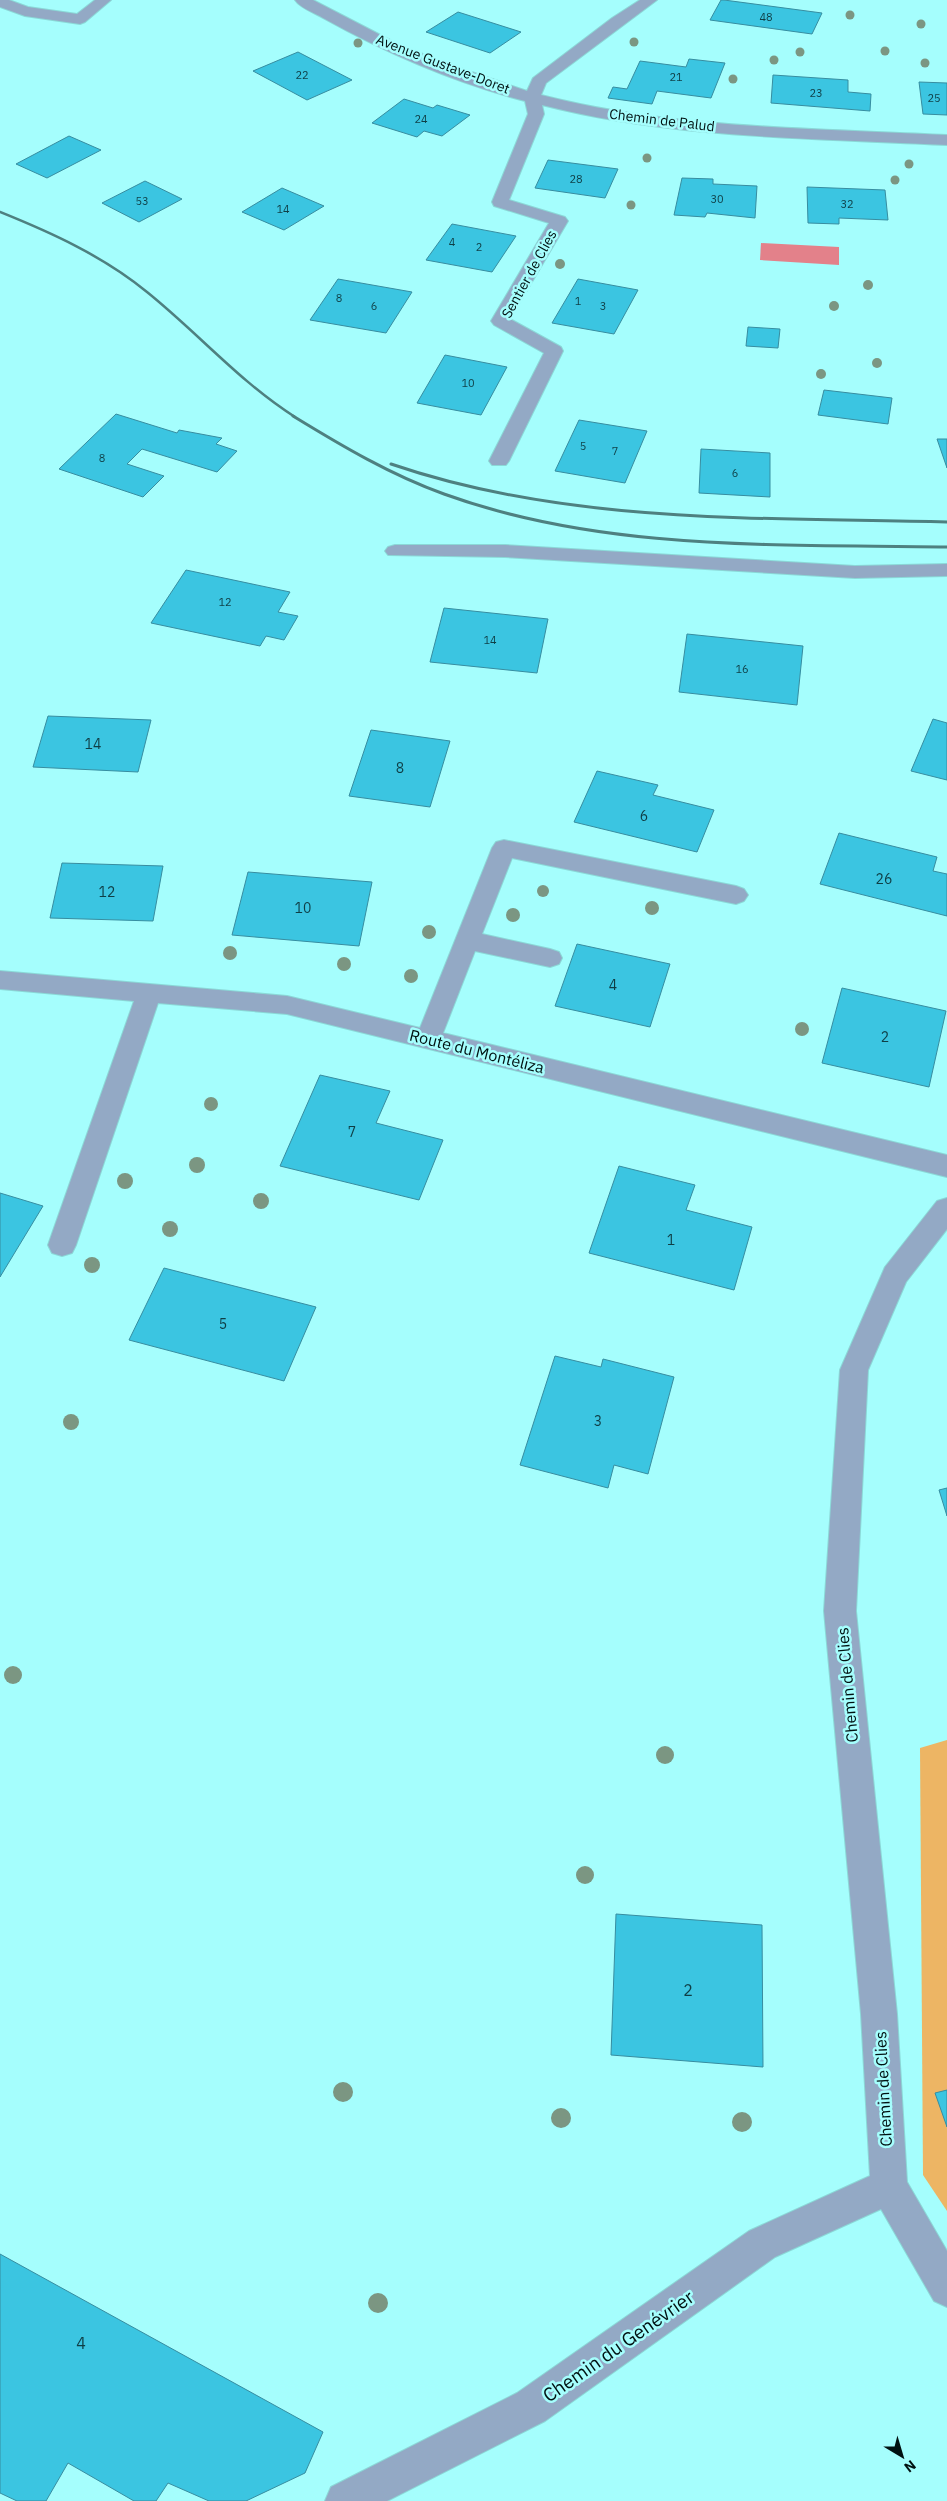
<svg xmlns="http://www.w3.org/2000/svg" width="947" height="2501" font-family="'IBM Plex Sans',sans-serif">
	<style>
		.green { fill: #edb564 }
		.water { fill: #e3818a }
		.building { fill: #3bc5e1; stroke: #378da0 }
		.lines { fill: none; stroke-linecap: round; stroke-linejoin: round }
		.minor-casing { stroke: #8bd8d7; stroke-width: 2 }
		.minor { fill: #93a9c5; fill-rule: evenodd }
		.rail-far1 { stroke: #4e8080; stroke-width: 2.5 }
		.rail { stroke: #4e8080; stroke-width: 3 }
		.tree { fill: #7b9682 }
		.labels { text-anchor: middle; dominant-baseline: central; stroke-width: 5; stroke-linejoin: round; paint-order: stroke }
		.far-number-label { font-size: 11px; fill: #0f3e45 }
		.far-street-label { font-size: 14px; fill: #011; stroke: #a5fefd }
		.number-label { font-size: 14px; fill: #0f3e45 }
		.street-label { font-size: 16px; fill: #011; stroke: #a5fefd }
		.near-number-label { font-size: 16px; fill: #0f3e45 }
		.near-street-label { font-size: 19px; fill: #011; stroke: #a5fefd }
	</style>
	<rect width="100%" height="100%" fill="#a5fefd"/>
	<path class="green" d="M947 1740V2211L923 2175 920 1748Z"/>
	<path class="water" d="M761 243 839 247V265L760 260Z"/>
	<path class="building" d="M721 0H724L822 13 812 34 710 20Z
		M458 12 521 32 490 53 426 32Z
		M298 52 352 80 307 100 253 71Z
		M689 59 725 63 711 98 657 91 652 104 608 98 613 87 627 89 640 61 686 67Z
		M773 75 848 80V92L871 94 870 111 771 103Z
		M919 82 947 83V115L923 114Z
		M404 99 433 108 437 105 470 115 442 136 424 131 417 137 372 123Z
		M69 136 101 150 47 178 16 164Z
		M548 160 618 169 605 198 535 188Z
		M682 178 713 179V184L757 186 755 218 707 213 705 217 674 215Z
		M145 181 182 199 139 222 102 203Z
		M807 187 885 190 888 220 839 218V224L808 223Z
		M282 188 324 206 284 230 242 212Z
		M452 224 516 236 492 272 426 260Z
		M338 279 412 292 386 333 310 320Z
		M578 279 638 290 614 334 552 323Z
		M748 327 780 329 778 348 746 346Z
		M445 355 507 367 481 415 417 403Z
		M824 390 892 398 888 424 818 415Z
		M116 414 177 433 179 430 222 438 216 444 237 451 217 472 142 449 127 464 164 476 143 497 59 469Z
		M579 420 647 431 625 483 555 471Z
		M937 439H947V468Z
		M701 449 770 453V497L699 493Z
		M186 570 290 592 278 612 298 616 284 640 266 636 260 646 151 623Z
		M444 608 548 619 537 673 430 662Z
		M687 634 803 646 797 705 679 692Z
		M48 716 151 720 138 772 33 767Z
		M933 719 947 723V780L911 771Z
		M371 730 450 741 430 807 349 796Z
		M597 771 658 785 653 795 714 810 697 852 574 822Z
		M839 833 937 857 933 871 947 874V916L820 884Z
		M62 863 163 866 153 921 50 918Z
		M248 872 372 882 359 946 232 935Z
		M577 944 670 964 650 1027 555 1006Z
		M842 988 946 1011 929 1087 822 1063Z
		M320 1075 390 1091 376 1123 443 1140 419 1200 280 1166Z
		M619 1166 695 1185 686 1210 752 1227 734 1290 589 1253Z
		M0 1193 43 1206 0 1277Z
		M164 1268 316 1307 284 1381 129 1340Z
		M555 1356 601 1367 603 1359 674 1377 648 1474 614 1465 608 1488 520 1465Z
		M947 1488V1516L939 1490Z
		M616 1914 762 1925 763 2067 611 2055Z
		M947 2090V2127L935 2093Z
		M0 2254 323 2432 305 2473 246 2501H209L168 2483 156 2501H134L68 2463 46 2501H17L0 2493Z"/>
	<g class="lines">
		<defs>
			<path id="minor" d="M0 0H9L28 7 77 14 95 0H111L85 22 80 24 25 16 0 7Z
				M295 0H313L392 41 437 60 527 91 533 78 612 18 640 0H657L546 83 541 95C673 129 811 128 947 135V145C812 138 674 139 542 105L544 114 509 200 565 217 568 221 510 319 561 347 563 351 509 461 506 465H492L489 461 544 353 494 325 491 321 549 223 494 206 492 202 528 114 525 101C455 83 386 53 323 18 315 13 300 8 295 0Z
				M395 545H505L855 566 947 564V576L855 578 505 557 388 555 385 551 388 547Z
				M504 840 736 886 744 889 748 895 744 901 736 904 512 858 482 934 550 949 559 952 562 958 559 964 550 967 475 951 443 1033 947 1155V1177L287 1014 158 1003 76 1245 72 1253 62 1256 52 1253 48 1245 134 1001 0 989V971L287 996 420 1028 492 848 496 842Z
				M947 1198V1229L906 1282 868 1370 856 1611 897 2014 907 2182 947 2251V2307L934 2301 881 2209 775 2257 545 2421 387 2501H325L331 2487 517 2393 749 2231 870 2176 861 2014 824 1611 840 1370 885 1267 937 1201Z"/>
		</defs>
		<use href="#minor" class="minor-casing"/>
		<use href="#minor" class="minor"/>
		<path class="rail-far1" d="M0 212C52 233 103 256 147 292 198 333 240 382 295 417"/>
		<path class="rail" d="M293 416C342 446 391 475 444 494 604 552 780 544 947 547
			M391 464C569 525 761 517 947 522"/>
	</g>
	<g class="tree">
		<circle cx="850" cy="15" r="4.5"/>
		<circle cx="921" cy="24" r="4.5"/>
		<circle cx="634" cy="42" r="4.5"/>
		<circle cx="358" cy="43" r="4.5"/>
		<circle cx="885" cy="51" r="4.5"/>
		<circle cx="800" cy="52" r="4.5"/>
		<circle cx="774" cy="60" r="4.5"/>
		<circle cx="925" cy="63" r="4.5"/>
		<circle cx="733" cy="79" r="4.5"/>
		<circle cx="647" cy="158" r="4.5"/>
		<circle cx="909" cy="164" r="4.5"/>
		<circle cx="895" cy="180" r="4.5"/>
		<circle cx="631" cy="205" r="4.5"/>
		<circle cx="560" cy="264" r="5"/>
		<circle cx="868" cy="285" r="5"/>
		<circle cx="834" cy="306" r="5"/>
		<circle cx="877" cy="363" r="5"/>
		<circle cx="821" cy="374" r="5"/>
		<circle cx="543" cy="891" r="6"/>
		<circle cx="652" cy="908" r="7"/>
		<circle cx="513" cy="915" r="7"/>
		<circle cx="429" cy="932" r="7"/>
		<circle cx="230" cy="953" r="7"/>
		<circle cx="344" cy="964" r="7"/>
		<circle cx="411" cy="976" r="7"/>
		<circle cx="802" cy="1029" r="7"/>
		<circle cx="211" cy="1104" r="7"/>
		<circle cx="197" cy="1165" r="8"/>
		<circle cx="125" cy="1181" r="8"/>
		<circle cx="261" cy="1201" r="8"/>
		<circle cx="170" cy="1229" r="8"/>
		<circle cx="92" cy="1265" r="8"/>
		<circle cx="71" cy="1422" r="8"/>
		<circle cx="13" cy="1675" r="9"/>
		<circle cx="665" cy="1755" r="9"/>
		<circle cx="585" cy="1875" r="9"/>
		<circle cx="343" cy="2092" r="10"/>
		<circle cx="561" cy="2118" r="10"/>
		<circle cx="742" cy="2122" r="10"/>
		<circle cx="378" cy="2303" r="10"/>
	</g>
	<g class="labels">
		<g class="far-number-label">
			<text x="766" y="17">48</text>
			<text x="302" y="75">22</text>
			<text x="676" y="77">21</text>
			<text x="816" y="93">23</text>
			<text x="934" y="98">25</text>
			<text x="421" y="119">24</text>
			<text x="576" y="179">28</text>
			<text x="717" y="199">30</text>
			<text x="142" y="201">53</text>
			<text x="847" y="204">32</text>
			<text x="283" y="209">14</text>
			<text x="452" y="242">4</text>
			<text x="479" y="247">2</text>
			<text x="339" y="298">8</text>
			<text x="578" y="301">1</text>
			<text x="374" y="306">6</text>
			<text x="603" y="306">3</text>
			<text x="468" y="383">10</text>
			<text x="583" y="446">5</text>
			<text x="615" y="451">7</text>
			<text x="102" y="458">8</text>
			<text x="735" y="473">6</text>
			<text x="225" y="602">12</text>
			<text x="490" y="640">14</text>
			<text x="742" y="669">16</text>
		</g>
		<g class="far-street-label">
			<text transform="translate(443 64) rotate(21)">Avenue Gustave-Doret</text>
			<text transform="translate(662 120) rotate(7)">Chemin de Palud</text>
			<text transform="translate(529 274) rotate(-61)">Sentier de Clies</text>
		</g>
		<g class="number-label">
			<text x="93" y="744">14</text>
			<text x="400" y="768">8</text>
			<text x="644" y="816">6</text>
			<text x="884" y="879">26</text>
			<text x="107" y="892">12</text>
			<text x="303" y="908">10</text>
			<text x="613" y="985">4</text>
			<text x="885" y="1037">2</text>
			<text x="352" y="1132">7</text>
			<text x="671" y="1240">1</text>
			<text x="223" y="1324">5</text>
			<text x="598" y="1421">3</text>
		</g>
		<g class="street-label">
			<text transform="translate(477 1051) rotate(14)">Route du Montéliza</text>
			<text transform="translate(847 1685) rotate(-95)">Chemin de Clies</text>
			<text transform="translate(883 2089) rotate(-93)">Chemin de Clies</text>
		</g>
		<g class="near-number-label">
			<text x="688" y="1990">2</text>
			<text x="81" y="2343">4</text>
		</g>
		<g class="near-street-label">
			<text transform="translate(618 2346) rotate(-35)">Chemin du Genévrier</text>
		</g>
	</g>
	<g transform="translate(902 2456) rotate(142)" stroke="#a5fefd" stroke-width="4" paint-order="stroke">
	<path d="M0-4L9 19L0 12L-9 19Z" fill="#001111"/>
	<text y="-8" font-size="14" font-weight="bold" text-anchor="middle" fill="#001111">N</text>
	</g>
</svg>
